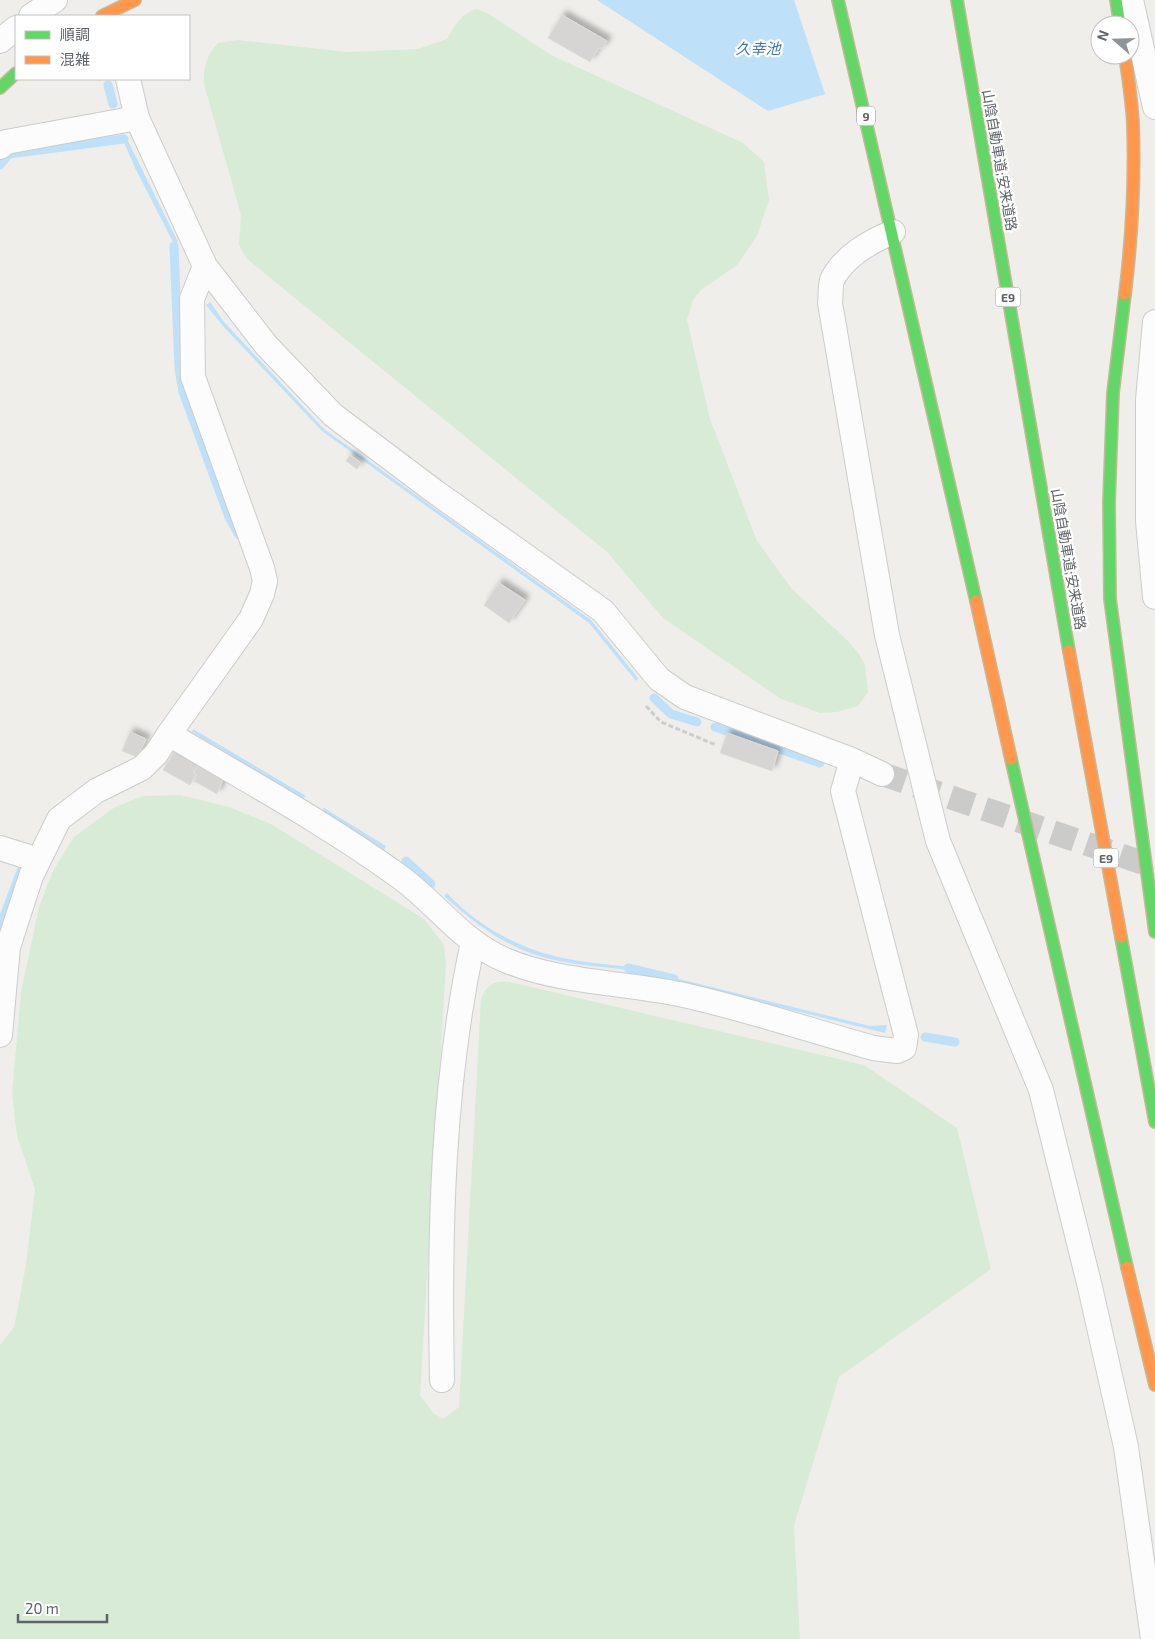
<svg xmlns="http://www.w3.org/2000/svg" width="1155" height="1639" font-family="'Exo 2','Noto Sans JP',sans-serif">
	<style>
		.green { fill: #d8ebd6 }
		.water { fill: #bfe0f9 }
		.lines { fill: none; stroke-linecap: round; stroke-linejoin: round }
		.stream { stroke: #bfe0f9; stroke-width: 9 }
		.building { fill: #d6d5d3; stroke: #deddd9; filter: url(#shadow) }
		.street-tunnel { stroke: #cbcbca; stroke-width: 24; stroke-dasharray: 24 12; stroke-linecap: butt }
		.street-casing { stroke: #cbcccc; stroke-width: 26 }
		.fast-casing { stroke: #c8b996; stroke-width: 14 }
		.slow-casing { stroke: #c8b996; stroke-width: 14 }
		.path { stroke: #cacfcc; stroke-width: 3; stroke-dasharray: 5 2.5; stroke-linecap: butt }
		.street { stroke: #fdfcfc; stroke-width: 24 }
		.fast { stroke: #63d668; stroke-width: 11 }
		.slow { stroke: #ff974d; stroke-width: 11 }
		.labels { text-anchor: middle; dominant-baseline: central; stroke-width: 4.5; stroke-linejoin: round; paint-order: stroke }
		.shield { fill: #fff; stroke: #8f9295; stroke-width: 1 }
		.shield-label { font-size: 12px; font-weight: bold; fill: #5f6368 }
		.street-label { font-size: 14px; fill: #5f6368; stroke: #fff }
		.water-label { font-size: 15px; font-style: italic; fill: #4174aa; stroke: #fff }
	</style>
	<defs>
		<filter id="shadow"><feDropShadow dx="4.5" dy="-4.5" stdDeviation="2.5" flood-color="#0004"/></filter>
	</defs>
	<rect width="100%" height="100%" fill="#efeeea"/>
	<path class="green" d="M477 9 489 14 551 55 743 143 764 162 769 200 757 236 737 265 701 290 693 300 687 320 710 419 757 541 792 589 846 639 859 654 865 665 868 692 858 706 837 712 820 713 781 699 663 618 607 552 247 259 239 245 241 215 204 84C204 66 206 56 218 43L238 40 347 52 418 49 447 39C455 26 461 13 477 9Z
		M180 795 229 807 271 824 424 919 444 945 446 964 420 1395 433 1413 443 1419 459 1407 481 999C488 983 494 981 510 982L864 1065 957 1128 991 1269 839 1377 794 1526 800 1639H0V1345L14 1327 26 1265 35 1189 17 1136 12 1094 21 992 39 907 53 871 74 837 115 807 143 796Z"/>
	<path class="water" d="M597 0H794L825 94 768 111Z
		M124 133 178 242 174 244 135 168 121 135Z
		M210 302 224 322 324 429 591 620 638 678 636 681 589 623 322 431 223 326 206 305Z
		M193 729 306 796 303 799 192 732Z
		M324 808 386 846 384 850 322 811Z
		M447 893C474 923 513 945 551 955 579 963 610 964 638 968V971C609 967 578 966 550 959 508 949 475 924 444 896Z
		M663 975 870 1026 887 1025 885 1033 662 978Z"/>
	<g class="lines">
		<path class="stream" d="M108 85 113 104
			M0 165 9 154 124 139
			M174 246 179 368 183 392 229 517 239 535
			M654 698 671 714 697 722
			M715 727 820 763
			M406 861 431 884
			M0 927 21 871
			M628 968 674 979
			M925 1037 955 1042"/>
	</g>
	<path class="building" d="M562 15 607 41 602 49 599 48 590 62 548 38Z
		M350 455 361 463 357 469 346 461Z
		M499 583 525 600 509 623 484 605Z
		M130 732 146 739 137 757 122 751Z
		M727 733 778 751 772 771 720 753Z
		M175 750 198 764 193 772 196 774 190 785 163 770Z
		M198 766 223 780 217 794 194 781 197 774 194 772Z"/>
	<g class="lines">
		<path class="street-tunnel" d="M882 774 1155 867"/>
		<defs>
			<path id="street" d="M1131 0 1155 107
				M31 16 55 0
				M0 41 16 28
				M137 118 205 266 266 345 333 415 434 491 603 611 659 679 685 697 852 760 882 774
				M0 147 6 142 137 118 128 79
				M893 232C869 242 844 256 832 280 830 286 831 296 830 303L887 635 938 841 1041 1090 1090 1287 1126 1447 1153 1639
				M1155 322 1148 400V521L1155 597
				M169 734C246 780 327 824 400 877 437 904 462 942 505 960 560 983 621 982 679 994 744 1008 809 1030 873 1048L897 1051 904 1048 906 1035 843 791 852 760
				M0 848 38 860
				M0 1035 8 947 31 876 59 819 96 791 142 768 156 754 169 734 251 619 262 594 265 581 262 568 193 377 192 299 205 266
				M442 1380C439 1234 442 1085 473 942"/>
			<path id="fast" d="M838 0 976 601
				M957 0 1069 651
				M1116 0 1120 25
				M0 88 16 73
				M1125 294 1113 393 1109 502 1110 599 1155 932
				M1011 759 1127 1267
				M1121 937 1155 1122"/>
			<path id="slow" d="M102 16 135 0
				M1125 294C1132 237 1135 181 1133 124 1132 101 1128 78 1125 55
				M976 601 1011 759
				M1069 651 1121 937
				M1127 1267 1155 1385"/>
		</defs>
		<use href="#street" class="street-casing"/>
		<use href="#fast" class="fast-casing"/>
		<use href="#slow" class="slow-casing"/>
		<path class="path" d="M646 706 661 722 716 745"/>
		<use href="#street" class="street"/>
		<use href="#fast" class="fast"/>
		<use href="#slow" class="slow"/>
	</g>
	<g class="labels">
		<g class="shield">
			<rect x="857" y="106.5" width="18" height="19" rx="4"/>
			<rect x="995.5" y="287.5" width="25" height="19" rx="4"/>
			<rect x="1093.5" y="848.5" width="25" height="19" rx="4"/>
		</g>
		<g class="shield-label">
			<text x="866" y="116">9</text>
			<text x="1008" y="297">E9</text>
			<text x="1106" y="858">E9</text>
		</g>
		<g class="street-label">
			<text transform="translate(1000 160) rotate(80)">山陰自動車道;安来道路</text>
			<text transform="translate(1069 559) rotate(80)">山陰自動車道;安来道路</text>
		</g>
		<g class="water-label">
			<text x="758" y="48">久幸池</text>
		</g>
	</g>
	<rect x="15" y="15" width="175" height="65" fill="#ffffff" stroke="#bfc1c3"/>
	<rect x="25" y="31" width="25" height="8" fill="#63d668" stroke="#bfc1c3"/>
	<text x="60" y="40" font-size="15" fill="#5f6368">順調</text>
	<rect x="25" y="56" width="25" height="8" fill="#ff974d" stroke="#bfc1c3"/>
	<text x="60" y="65" font-size="15" fill="#5f6368">混雑</text>
	<g transform="translate(1115 40) rotate(290)"><circle r="24" fill="#ffffff" stroke="#bfc1c3"/>
	<path d="M0-4L9 19L0 12L-9 19Z" fill="#919496"/>
	<text y="-8" font-size="14" font-weight="bold" text-anchor="middle" fill="#5f6368">N</text>
	</g>
	<path d="M18 1614v8h89v-8" fill="none" stroke="#5f6368" stroke-width="2.5"/>
	<text x="25" y="1614" font-size="15" fill="#5f6368" stroke="#ffffff" stroke-width="4" paint-order="stroke">20 m</text>
</svg>
